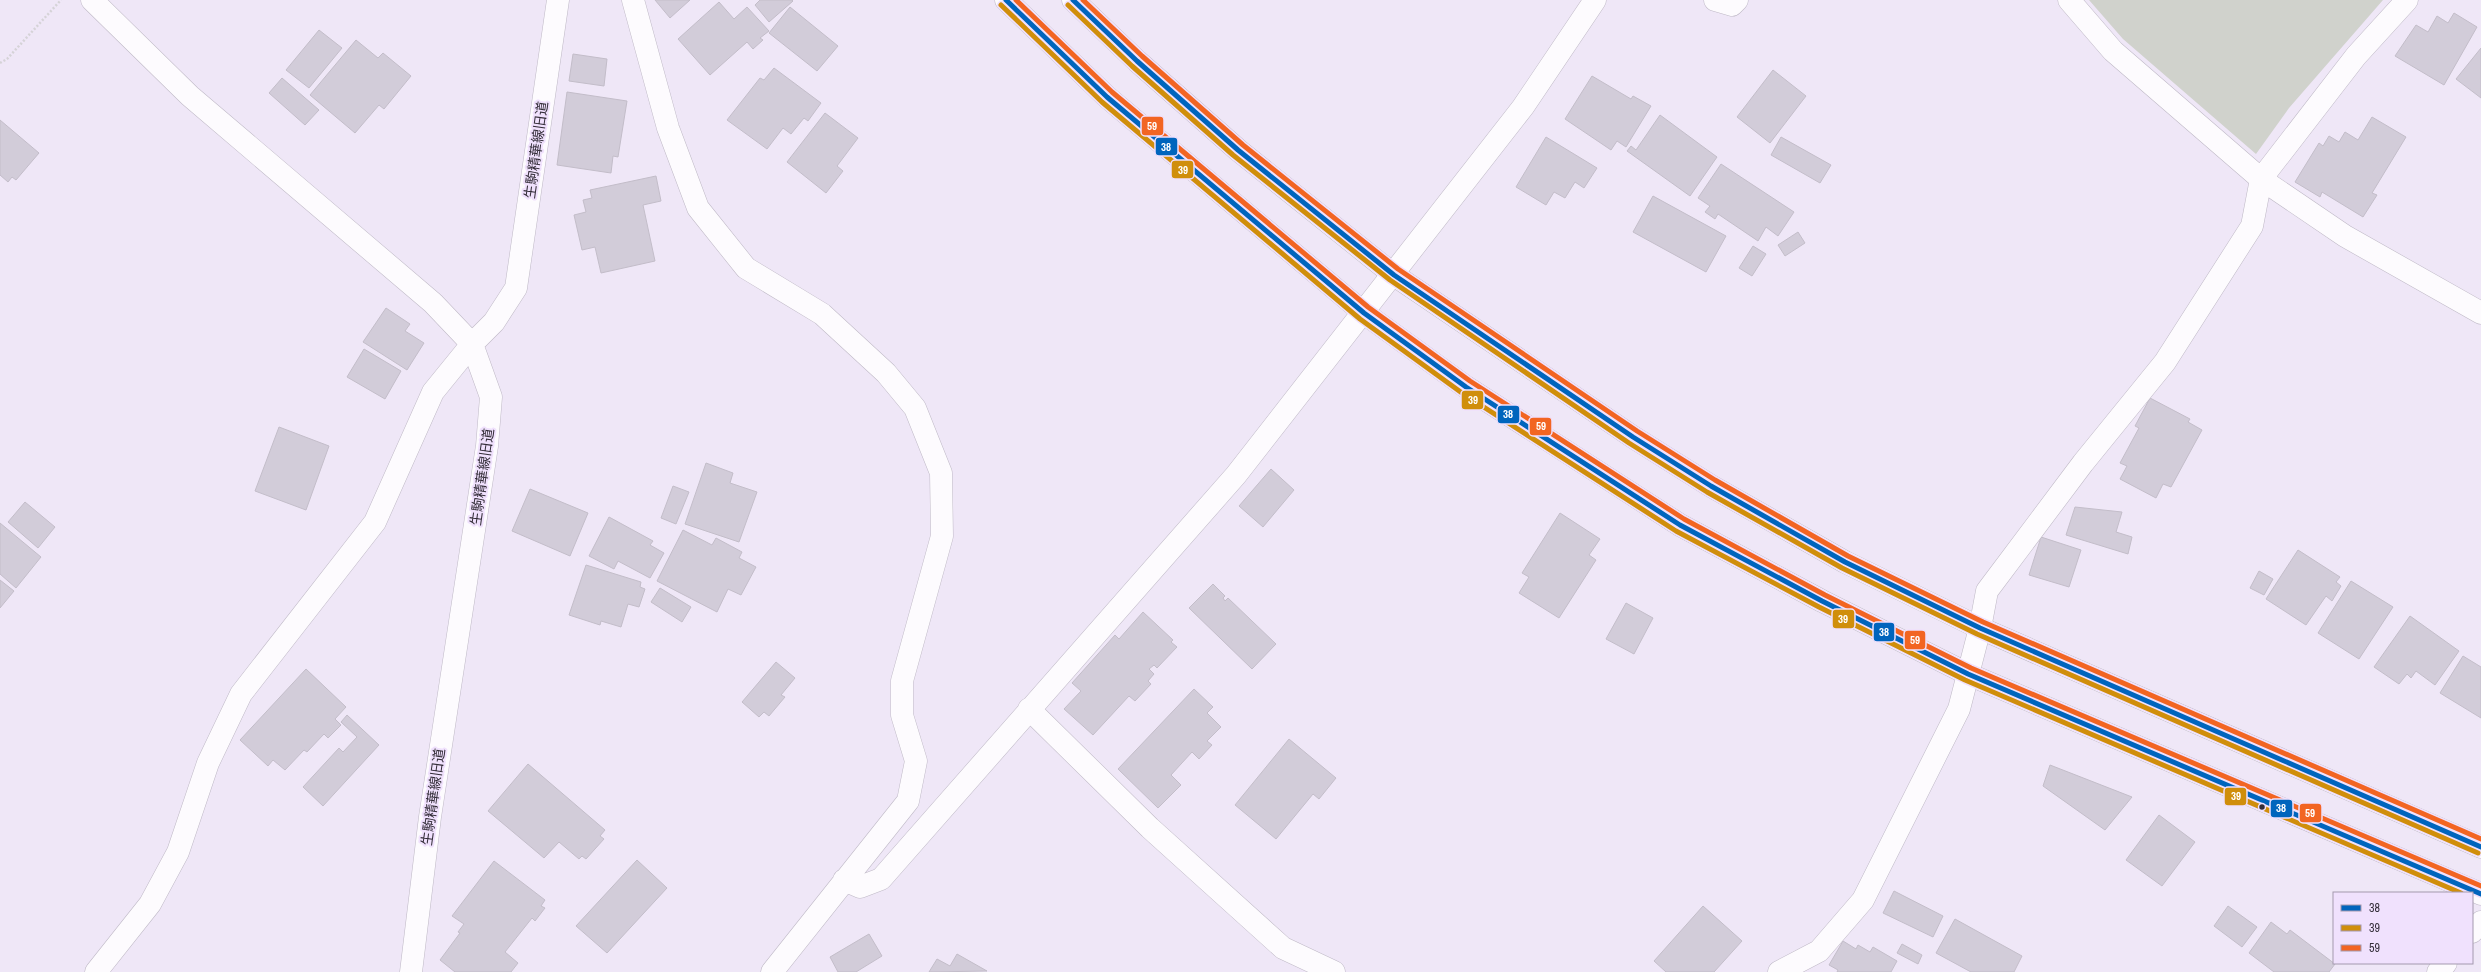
<svg xmlns="http://www.w3.org/2000/svg" width="2481" height="972" font-family="'Archivo Narrow','Noto Sans JP',sans-serif">
	<style>
		.green { fill: #d0d2cc }
		.building { fill: #d2ccd9; stroke: #c3bdc9 }
		.lines { fill: none; stroke-linecap: round; stroke-linejoin: round }
		.minor-casing { stroke: #bfb9c6; stroke-width: 23 }
		.major-casing { stroke: #bfb9c6; stroke-width: 23 }
		.path { stroke: #d5d3d7; stroke-width: 2.5; stroke-dasharray: 2 2; stroke-linecap: butt }
		.minor { stroke: #fdfbfe; stroke-width: 22 }
		.major { stroke: #fdfbfe; stroke-width: 22 }
		.bus-1-casing { stroke: #f0e1fd; stroke-width: 8 }
		.bus-2-casing { stroke: #f0e1fd; stroke-width: 8 }
		.bus-3-casing { stroke: #f0e1fd; stroke-width: 8 }
		.bus-1 { stroke: #0065bd; stroke-width: 5 }
		.bus-2 { stroke: #d08e0b; stroke-width: 5 }
		.bus-3 { stroke: #f26522; stroke-width: 5 }
		.bus-dot { fill: #332d38; stroke: #f0e1fd; stroke-width: 1.5 }
		.labels { text-anchor: middle; dominant-baseline: central; stroke-width: 4; stroke-linejoin: round; paint-order: stroke }
		.street-label { font-size: 14px; fill: #332d38; stroke: #f0e1fd }
		.line-badge { stroke: #f0e1fd; stroke-width: 1.5 }
		.badge-label { font-size: 11px; text-anchor: middle; font-weight: bold; fill: #fff }
	</style>
	<rect width="100%" height="100%" fill="#efe7f7"/>
	<path class="green" d="M2089 0H2383L2289 108 2256 154 2123 39Z"/>
	<path class="building" d="M655 0H690L670 18Z
		M760 0H792L793 1 769 22 755 5Z
		M719 2 734 19 747 7 769 31 760 38 763 40 753 49 747 42 710 75 678 39Z
		M790 7 838 46 817 71 769 33Z
		M2454 13 2477 27 2444 85 2395 56 2416 25 2428 32 2437 16 2448 23Z
		M319 30 342 48 309 88 286 70Z
		M356 40 378 58 383 53 411 76 384 109 379 105 355 133 310 95Z
		M2481 48V98L2456 79Z
		M573 54 607 59 604 86 569 81Z
		M774 68 821 103 808 121 804 118 791 134 783 128 767 149 727 120 760 78 764 80Z
		M1773 70 1806 96 1770 143 1737 117Z
		M1592 76 1631 99 1633 96 1651 106 1626 147 1617 141 1611 150 1565 119Z
		M282 78 319 110 305 125 269 93Z
		M567 92 627 101 618 157 613 156 611 173 557 165Z
		M825 113 858 138 837 166 843 171 826 193 787 162Z
		M1660 115 1717 157 1690 196 1627 151 1631 146 1636 150Z
		M2372 117 2406 137 2372 193 2377 195 2363 217 2322 192 2320 197 2295 182 2319 143 2323 146 2329 136 2339 142 2345 132 2358 140Z
		M0 120 39 153 16 180 12 177 8 182 0 175Z
		M1546 137 1597 168 1584 188 1575 182 1565 198 1554 192 1546 205 1516 187Z
		M1781 137 1831 165 1820 183 1771 155Z
		M1721 164 1794 212 1778 236 1766 227 1758 241 1718 214 1715 219 1705 212 1710 206 1698 198Z
		M656 176 661 201 643 205 655 261 601 273 595 247 582 250 574 215 586 212 583 200 592 198 590 190Z
		M1653 196 1726 236 1706 272 1633 232Z
		M1798 232 1805 243 1785 256 1778 245Z
		M1753 246 1766 254 1752 276 1739 268Z
		M386 308 410 324 405 331 424 343 407 370 363 342Z
		M364 349 401 371 385 399 347 377Z
		M2150 398 2190 419 2188 422 2202 430 2171 487 2163 484 2156 498 2120 479 2127 466 2120 463 2139 428 2135 426Z
		M279 427 329 446 306 510 255 491Z
		M706 463 733 473 730 483 757 492 739 542 685 524Z
		M1271 469 1294 490 1263 527 1239 506Z
		M673 486 689 492 676 524 661 518Z
		M530 489 588 513 570 556 512 531Z
		M25 502 55 527 38 548 8 522Z
		M2075 507 2122 512 2116 532 2132 537 2128 554 2066 535Z
		M1560 513 1600 539 1589 555 1596 560 1559 618 1519 593 1529 577 1522 573Z
		M609 517 653 541 650 545 664 553 650 578 618 561 614 569 589 556Z
		M0 523 41 557 16 588 0 574Z
		M683 530 712 545 716 538 742 552 739 558 756 567 741 595 728 589 717 612 657 581Z
		M2041 537 2081 550 2069 587 2029 575Z
		M2298 550 2340 577 2336 582 2341 586 2332 601 2326 596 2306 625 2266 599Z
		M586 565 641 582 640 587 645 589 639 607 628 604 621 627 601 621 600 625 569 615Z
		M2259 571 2273 579 2264 595 2250 588Z
		M0 580 14 591 0 608Z
		M2351 581 2393 607 2359 659 2318 633Z
		M1213 584 1225 596 1223 598 1225 601 1228 598 1276 644 1252 669 1189 608Z
		M660 588 691 607 682 622 651 602Z
		M1626 603 1653 618 1634 654 1606 639Z
		M1143 612 1173 640 1171 642 1177 647 1157 668 1154 665 1149 669 1154 674 1148 681 1151 684 1135 701 1129 696 1093 735 1064 709 1081 691 1072 683 1115 635 1119 639Z
		M2410 616 2459 651 2435 685 2416 671 2411 678 2407 674 2399 684 2374 667Z
		M2463 656 2481 667V718L2440 693Z
		M776 662 795 678 781 695 785 697 769 716 764 712 759 717 742 702Z
		M306 669 346 707 335 719 341 725 328 738 324 734 307 752 304 750 285 770 273 760 268 766 240 740Z
		M1194 689 1213 707 1207 713 1221 727 1207 741 1212 745 1199 759 1192 752 1171 775 1181 785 1158 808 1118 769Z
		M347 715 379 745 323 806 303 787 339 748 343 752 357 737 341 722Z
		M1289 739 1336 778 1319 799 1313 794 1276 839 1235 805Z
		M528 764 605 830 600 836 604 839 586 859 582 856 579 859 559 842 544 858 488 811Z
		M2050 765 2132 797 2105 830 2043 786Z
		M2159 815 2195 842 2162 886 2126 860Z
		M637 860 667 888 607 953 576 926Z
		M494 861 545 900 541 906 545 908 535 921 532 918 505 952 518 963 511 972H455L440 960 460 933 458 932 464 924 452 916Z
		M1894 891 1943 916 1933 937 1883 913Z
		M1703 906 1742 941 1714 972H1666L1654 961Z
		M2228 906 2257 927 2242 947 2214 926Z
		M1955 919 2022 956 2014 972H1971L1936 953Z
		M2271 922 2287 934 2290 930 2335 964 2329 972H2274L2249 953Z
		M869 934 882 956 856 972H838L830 957Z
		M1843 941 1856 949 1858 945 1870 952 1873 947 1897 961 1891 972H1837L1838 970 1829 965Z
		M1902 944 1922 955 1918 964 1897 953Z
		M957 954 987 971 929 972 937 959 950 966Z"/>
	<g class="lines">
		<defs>
			<path id="minor" d="M92 0 190 96 433 303 472 344 491 397 487 446 430 817 411 972
				M633 0 668 128 698 208 746 268 822 314 886 373 915 408 941 473 942 536 902 681V715L916 761 908 801 772 972
				M1715 0 1732 5 1737 0
				M2069 0 2113 51 2261 179 2345 236 2481 313
				M1029 709 1150 828 1283 948 1334 972
				M844 880 860 887 881 879 1236 475 1523 107 1595 0
				M2472 932 2481 922
				M96 972 150 904 178 852 208 763 241 694 375 522 433 392 472 344 494 322 516 288 558 0
				M1779 972 1819 951 1863 900 1959 709 1980 628 1987 591 2083 463 2165 362 2252 226 2261 179 2356 56 2407 0
				M2438 972 2446 963"/>
			<path id="major" d="M1006 0 1107 97 1364 313 1466 387 1680 525 1822 601 1968 674 2481 894
				M1073 0 1137 61 1238 150 1394 275 1633 437 1711 486 1845 562 1980 628 2481 847"/>
		</defs>
		<use href="#minor" class="minor-casing"/>
		<use href="#major" class="major-casing"/>
		<path class="path" d="M0 63 7 59 61 0"/>
		<use href="#minor" class="minor"/>
		<use href="#major" class="major"/>
		<defs>
			<path id="bus-1" d="M1006 0 1107 97 1364 313 1466 387 1680 525 1822 601 1968 674 2481 894
				M1073 0 1137 61 1238 150 1394 275 1633 437 1711 486 1845 562 1980 628 2481 847"/>
			<path id="bus-2" d="M1001 5 1102 102 1360 319 1462 393 1676 531 1819 607 1965 680 2461 893
				M1068 5 1132 66 1233 155 1390 280 1629 443 1707 492 1842 568 1977 634 2478 853"/>
			<path id="bus-3" d="M1016 0 1112 92 1368 307 1470 381 1684 519 1825 595 1971 668 2481 886
				M1083 0 1142 56 1243 145 1398 269 1637 431 1715 480 1848 556 1983 622 2481 839"/>
		</defs>
		<use href="#bus-1" class="bus-1-casing"/>
		<use href="#bus-2" class="bus-2-casing"/>
		<use href="#bus-3" class="bus-3-casing"/>
		<use href="#bus-1" class="bus-1"/>
		<use href="#bus-2" class="bus-2"/>
		<use href="#bus-3" class="bus-3"/>
	</g>
	<circle class="bus-dot" cx="2262" cy="807" r="3.5"/>
	<g class="labels">
		<g class="street-label">
			<text transform="translate(536 150) rotate(-82)">生駒精華線旧道</text>
			<text transform="translate(482 477) rotate(-82)">生駒精華線旧道</text>
			<text transform="translate(433 797) rotate(-82)">生駒精華線旧道</text>
		</g>
	</g>
	<g class="line-badge">
		<rect x="1141" y="116" width="23" height="20" rx="4" fill="#f26522"/>
		<rect x="1155" y="137" width="23" height="19" rx="4" fill="#0065bd"/>
		<rect x="1171" y="160" width="23" height="19" rx="4" fill="#d08e0b"/>
		<rect x="1461" y="390" width="23" height="20" rx="4" fill="#d08e0b"/>
		<rect x="1497" y="405" width="23" height="19" rx="4" fill="#0065bd"/>
		<rect x="1529" y="417" width="23" height="19" rx="4" fill="#f26522"/>
		<rect x="1832" y="609" width="23" height="20" rx="4" fill="#d08e0b"/>
		<rect x="1873" y="622" width="22" height="20" rx="4" fill="#0065bd"/>
		<rect x="1904" y="630" width="22" height="20" rx="4" fill="#f26522"/>
		<rect x="2224" y="787" width="23" height="19" rx="4" fill="#d08e0b"/>
		<rect x="2270" y="799" width="23" height="19" rx="4" fill="#0065bd"/>
		<rect x="2299" y="803" width="23" height="20" rx="4" fill="#f26522"/>
	</g>
	<g class="badge-label">
		<text x="1152" y="130">59</text>
		<text x="1166" y="151">38</text>
		<text x="1183" y="174">39</text>
		<text x="1473" y="404">39</text>
		<text x="1508" y="418">38</text>
		<text x="1541" y="430">59</text>
		<text x="1843" y="623">39</text>
		<text x="1884" y="636">38</text>
		<text x="1915" y="644">59</text>
		<text x="2236" y="800">39</text>
		<text x="2281" y="812">38</text>
		<text x="2310" y="817">59</text>
	</g>
	<rect x="2333" y="892" width="140" height="72" fill="#f0e1fd" stroke="#a499ae"/>
	<rect x="2341" y="905" width="20" height="6" fill="#0065bd" stroke="#a499ae"/>
	<text x="2369" y="912" font-size="12" fill="#332d38">38</text>
	<rect x="2341" y="925" width="20" height="6" fill="#d08e0b" stroke="#a499ae"/>
	<text x="2369" y="932" font-size="12" fill="#332d38">39</text>
	<rect x="2341" y="945" width="20" height="6" fill="#f26522" stroke="#a499ae"/>
	<text x="2369" y="952" font-size="12" fill="#332d38">59</text>
</svg>
